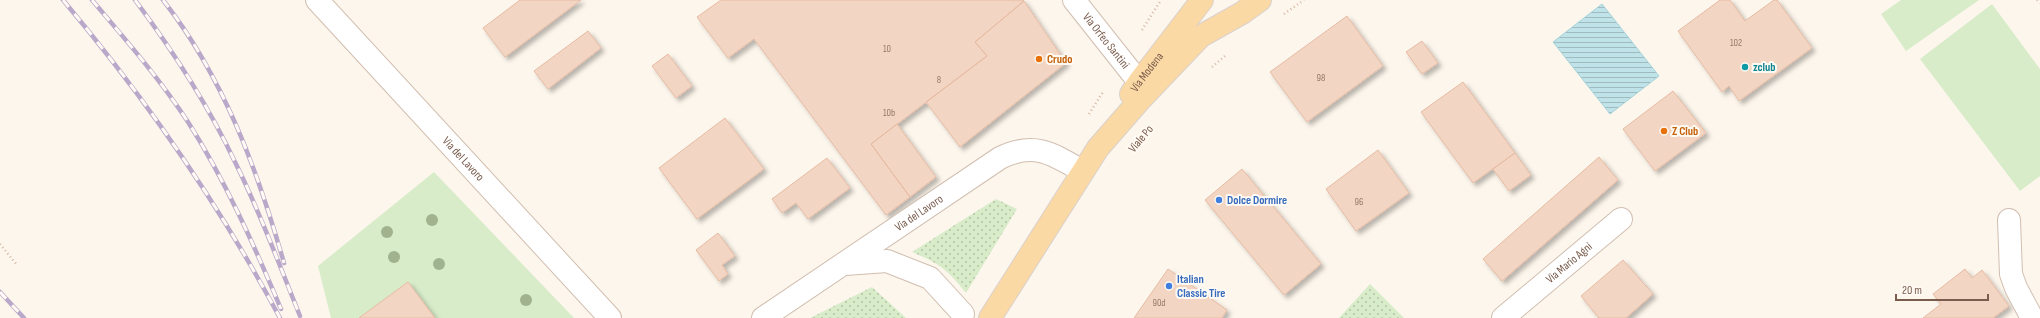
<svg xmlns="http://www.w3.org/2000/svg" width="2040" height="318" font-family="'Sofia Sans Condensed',sans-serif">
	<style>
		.grass { fill: url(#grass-dots) }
		.green { fill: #d8ecc9 }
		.water { fill: url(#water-rules); stroke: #a5d3da }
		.building { fill: #f3d5c3; stroke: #e6bba3; filter: url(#shadow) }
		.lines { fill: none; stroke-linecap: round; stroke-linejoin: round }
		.minor-casing { stroke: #d1beb0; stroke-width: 24 }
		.major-casing { stroke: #dad1cd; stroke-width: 24 }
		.path { stroke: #d9b8a5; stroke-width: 2.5; stroke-dasharray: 1 3; stroke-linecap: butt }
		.minor { stroke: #fff; stroke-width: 22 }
		.major { stroke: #fbd9a5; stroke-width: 22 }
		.rail-casing { stroke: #b9a8c9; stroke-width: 4.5 }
		.rail { stroke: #fffaf3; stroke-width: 3; stroke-dasharray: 9; stroke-linecap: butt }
		.tree { fill: #a0b28e }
		.food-dot { fill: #e8710a; stroke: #fffaf3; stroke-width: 1.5 }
		.culture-dot { fill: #0f9aa8; stroke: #fffaf3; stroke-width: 1.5 }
		.shop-dot { fill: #3f7fe0; stroke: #fffaf3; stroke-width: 1.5 }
		.labels { text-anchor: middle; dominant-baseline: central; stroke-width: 4; stroke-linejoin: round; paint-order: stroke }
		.number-label { font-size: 10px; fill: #987a6a }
		.street-label { font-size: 12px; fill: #7a5c4d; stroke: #fffaf3 }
		.food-label { font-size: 12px; font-weight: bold; fill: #c56008; stroke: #fffaf3; text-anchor: start }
		.culture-label { font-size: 12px; font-weight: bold; fill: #0d838f; stroke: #fffaf3; text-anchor: start }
		.shop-label { font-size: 12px; font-weight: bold; fill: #366cbe; stroke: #fffaf3; text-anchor: start }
	</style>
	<defs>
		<pattern id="grass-dots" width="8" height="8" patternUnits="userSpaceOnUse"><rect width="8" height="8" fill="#d8ecc9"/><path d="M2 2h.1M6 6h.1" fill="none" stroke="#b4c2a5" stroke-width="1.8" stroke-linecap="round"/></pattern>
		<pattern id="water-rules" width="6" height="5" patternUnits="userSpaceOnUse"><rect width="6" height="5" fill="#bfe3e8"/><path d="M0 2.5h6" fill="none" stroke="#a0bbbe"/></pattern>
		<filter id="shadow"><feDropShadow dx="3.5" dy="3.5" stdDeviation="2" flood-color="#0004"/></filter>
	</defs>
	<rect width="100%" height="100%" fill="#fdf6ec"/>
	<path class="grass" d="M996 199 1017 209 966 293C947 269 940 264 912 252Z
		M1370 284 1404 318H1339Z
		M872 287 906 318H810Z"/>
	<path class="green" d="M1901 0H1979L1906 51 1881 14Z
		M1992 4 2040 69V176L2020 191 1920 59Z
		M434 172 574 318H331L318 266Z"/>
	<path class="water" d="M1602 4 1659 76 1610 114 1553 42Z"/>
	<path class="building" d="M520 0H581L505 57 483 28Z
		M721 0H1023L1024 1 975 42 987 56 871 144 910 197 886 215 754 39 728 58 697 17Z
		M1720 0H1730L1745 21 1774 0H1777L1812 48 1739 101 1729 86 1722 92 1678 31Z
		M1024 1 1066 63 960 147 926 102 987 56 975 42Z
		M1347 16 1383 66 1307 122 1270 72Z
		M588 31 601 48 548 89 534 71Z
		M1422 41 1438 63 1422 74 1406 52Z
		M668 54 692 86 676 98 652 66Z
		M1463 82 1515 153 1473 183 1421 112Z
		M1673 91 1706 133 1655 171 1623 129Z
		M725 118 764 169 697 219 659 168Z
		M897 124 936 177 910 197 871 144Z
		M1378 150 1409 193 1356 231 1326 189Z
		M1515 153 1531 175 1509 191 1493 169Z
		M1599 157 1618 180 1502 281 1483 259Z
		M827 158 850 188 808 219 796 203 782 213 772 199Z
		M1242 169 1321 264 1284 295 1205 200Z
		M718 233 735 256 722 265 728 274 719 281 696 250Z
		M1623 260 1653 294 1626 318H1599L1581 296Z
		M1168 269 1227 310 1222 318H1134Z
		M1965 269 1972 278 1982 270 2009 306 1993 318H1923L1941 304 1933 294Z
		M408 282 435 318H359Z"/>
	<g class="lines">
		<defs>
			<g id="minor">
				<path id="s1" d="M317 0 610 318"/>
				<path id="s2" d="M1074 0 1139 82"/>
				<path d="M2009 220 2011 274 2016 288 2032 318"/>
				<path d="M845 264 887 261 930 278 963 314"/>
				<path id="s3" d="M763 318 1000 158C1034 141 1053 154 1082 171"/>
				<path id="s4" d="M1503 318 1621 219"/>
			</g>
			<g id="major">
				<path id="s5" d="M1131 94 1139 82 1202 0"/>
				<path d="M990 318 1098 148 1139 101 1201 36 1242 13 1260 0"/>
			</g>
		</defs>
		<use href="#minor" class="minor-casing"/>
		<use href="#major" class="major-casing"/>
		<path class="path" d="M2037 0 2040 3
			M1284 14 1304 0
			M1142 30 1161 0
			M1212 67 1225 56
			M1089 114 1103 92
			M0 244 17 265"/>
		<use href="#minor" class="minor"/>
		<use href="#major" class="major"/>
		<defs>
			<path id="rail" d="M63 0C146 99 219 204 280 318
				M92 0C125 39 160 79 188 122 225 180 254 245 281 309
				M135 0C173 51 208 105 235 162 260 212 279 264 300 316
				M163 0C224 78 257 169 284 263
				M0 292 24 318"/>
		</defs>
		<use href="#rail" class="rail-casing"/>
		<use href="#rail" class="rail"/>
	</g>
	<g class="tree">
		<circle cx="432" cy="220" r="6"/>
		<circle cx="387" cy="232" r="6"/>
		<circle cx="394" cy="257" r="6"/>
		<circle cx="439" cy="264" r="6"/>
		<circle cx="526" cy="300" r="6"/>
	</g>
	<g class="food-dot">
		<circle cx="1039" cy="59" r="4"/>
		<circle cx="1664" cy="131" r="4"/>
	</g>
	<circle class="culture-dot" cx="1745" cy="67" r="4"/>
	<g class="shop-dot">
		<circle cx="1219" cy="200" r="4"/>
		<circle cx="1169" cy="286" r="4"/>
	</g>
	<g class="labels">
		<g class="number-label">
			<text x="1736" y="43">102</text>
			<text x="887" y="49">10</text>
			<text x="1321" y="78">98</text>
			<text x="939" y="80">8</text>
			<text x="889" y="113">10b</text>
			<text x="1359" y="202">96</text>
			<text x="1159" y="303">90d</text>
		</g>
		<g class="street-label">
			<text stroke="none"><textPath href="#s2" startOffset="52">Via Orfeo Santini</textPath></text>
			<text stroke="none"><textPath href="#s5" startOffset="27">Via Modena</textPath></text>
			<text transform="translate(1141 139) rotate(-50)">Viale Po</text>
			<text stroke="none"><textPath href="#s1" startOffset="216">Via del Lavoro</textPath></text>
			<text stroke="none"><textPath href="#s3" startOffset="188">Via del Lavoro</textPath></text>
			<text stroke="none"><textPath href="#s4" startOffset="86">Via Mario Agni</textPath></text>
		</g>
		<g class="food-label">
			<text x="1047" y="59">Crudo</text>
			<text x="1672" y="131">Z Club</text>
		</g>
		<g class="culture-label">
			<text x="1753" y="67">zclub</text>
		</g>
		<g class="shop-label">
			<text x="1227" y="200">Dolce Dormire</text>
			<text x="1177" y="279">Italian<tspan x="1177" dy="14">Classic Tire</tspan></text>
		</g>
	</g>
	<path d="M1896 294v6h92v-6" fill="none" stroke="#7a5c4d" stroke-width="2"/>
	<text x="1902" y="294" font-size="12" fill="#7a5c4d" stroke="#fffaf3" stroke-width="3" paint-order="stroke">20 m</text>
</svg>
